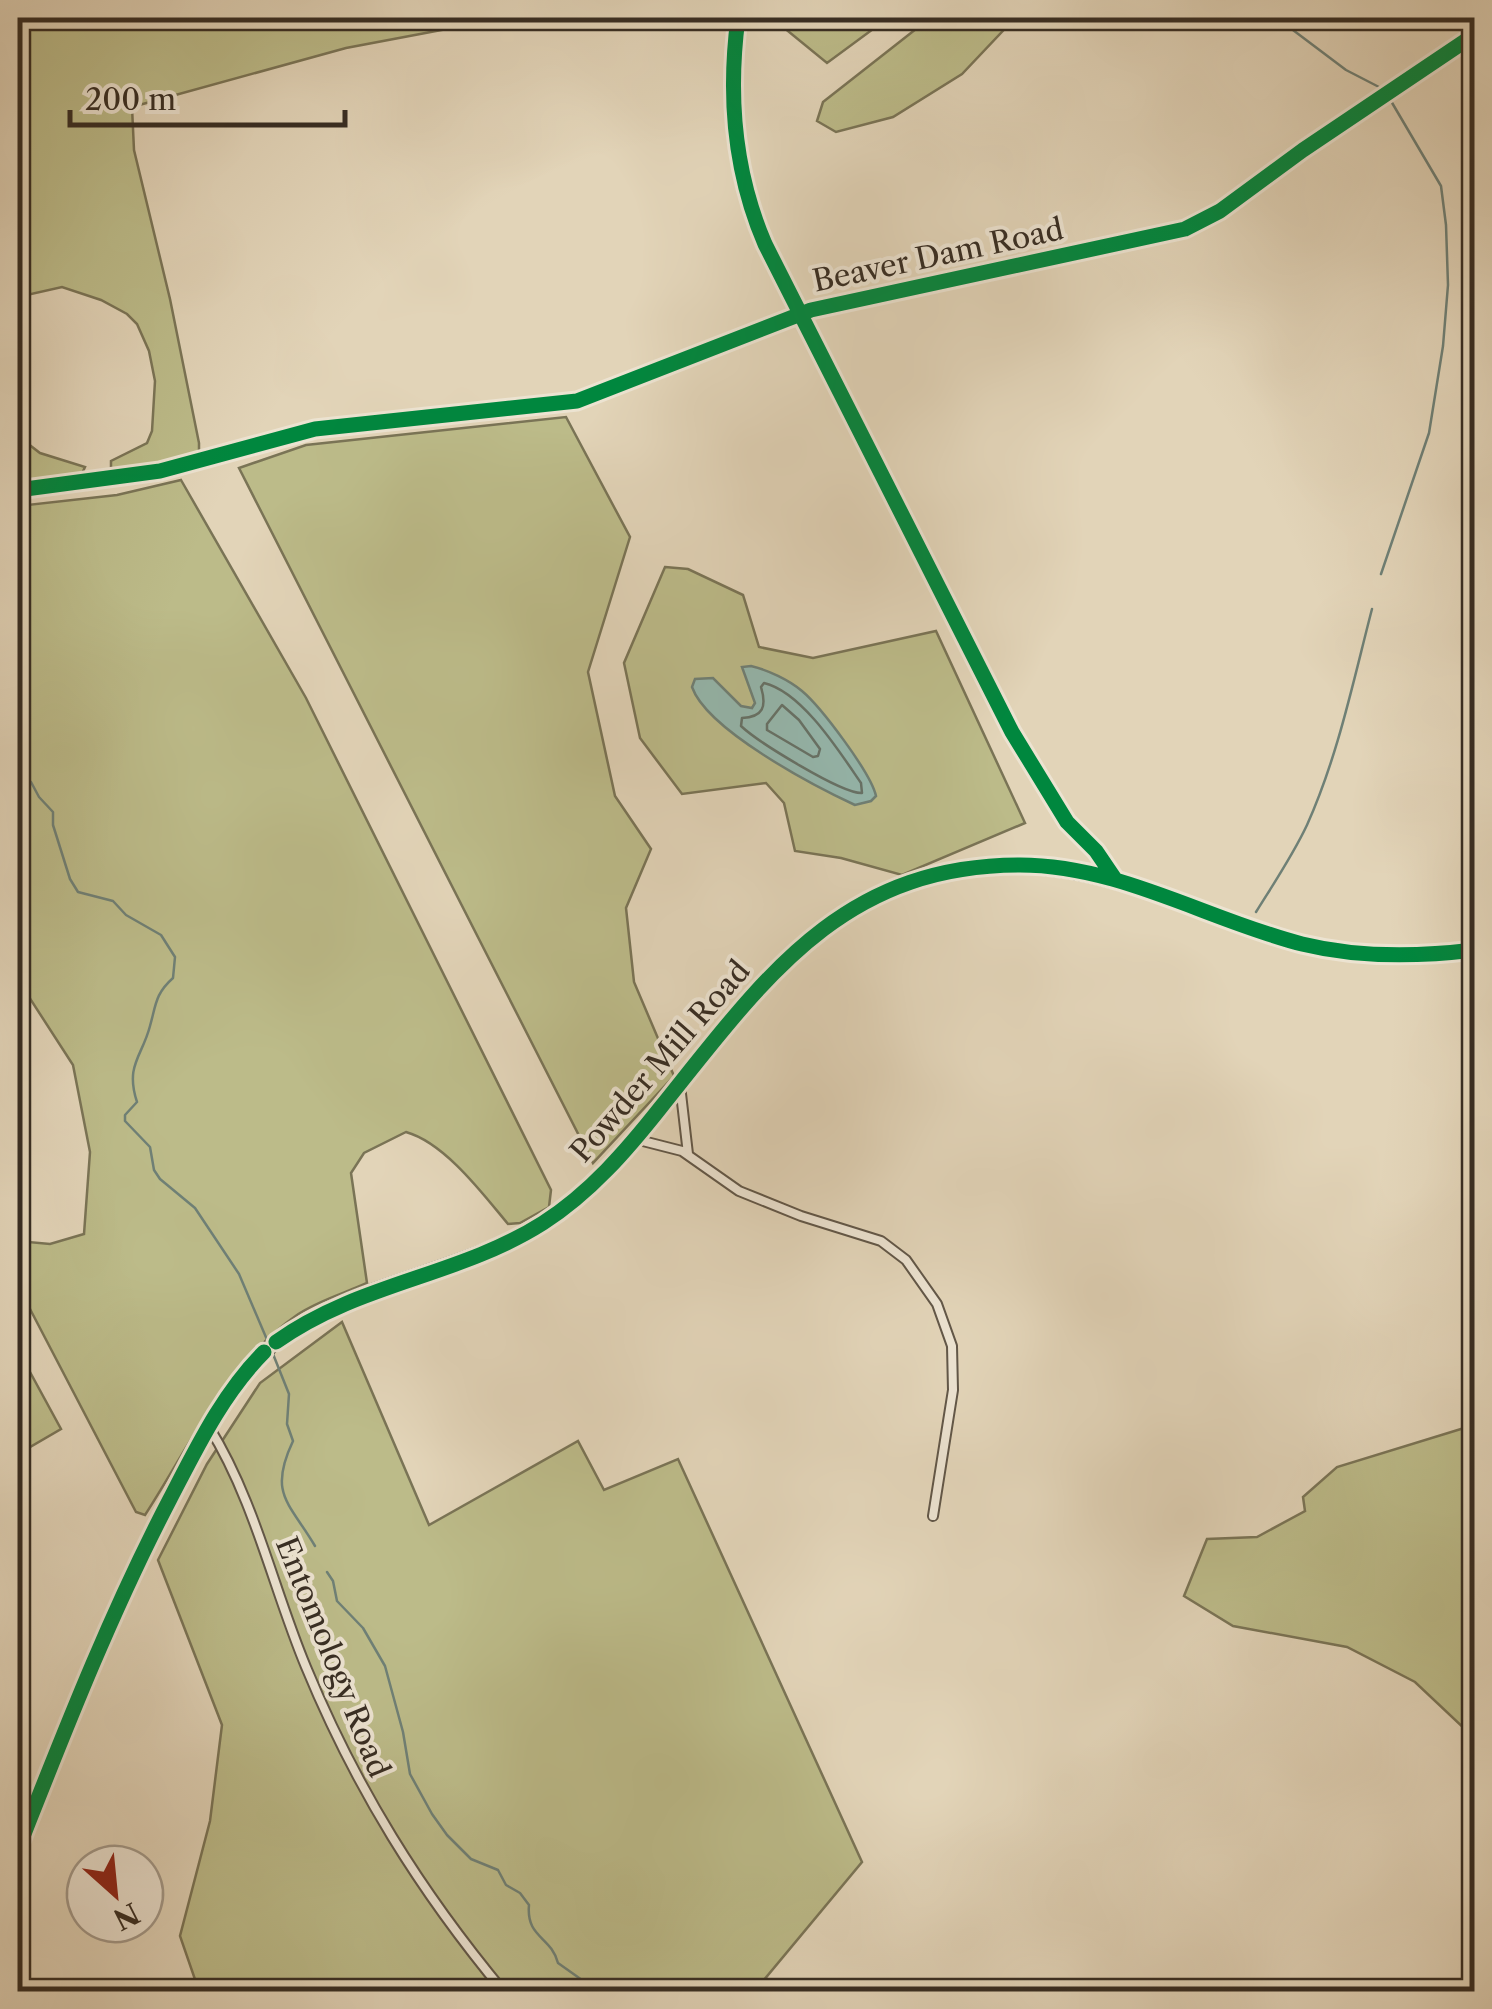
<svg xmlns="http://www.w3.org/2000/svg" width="1492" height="2009" font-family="'Libre Caslon Text',serif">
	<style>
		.green { fill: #bcbb89; stroke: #7a7456; stroke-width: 2.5 }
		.water { fill: #95b8ae; stroke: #6f8076; stroke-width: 2.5 }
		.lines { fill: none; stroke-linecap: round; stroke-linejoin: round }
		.shore { stroke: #667268; stroke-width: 2.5 }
		.stream { stroke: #6f8076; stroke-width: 2.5 }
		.street-casing { stroke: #625748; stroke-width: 12 }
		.secondary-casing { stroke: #372d23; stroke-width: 16 }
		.street { stroke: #ece3d1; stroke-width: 8 }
		.secondary { stroke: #ece3d1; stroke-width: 11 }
		.cycleway-casing { stroke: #ece3d1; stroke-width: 21 }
		.cycleway { stroke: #00873e; stroke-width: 15 }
		.labels { text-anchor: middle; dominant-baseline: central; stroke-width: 8; stroke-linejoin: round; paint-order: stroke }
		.street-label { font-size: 30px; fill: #372d23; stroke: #ece3d1 }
	</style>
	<rect width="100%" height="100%" fill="#e2d4b8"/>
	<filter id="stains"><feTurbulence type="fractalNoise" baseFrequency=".002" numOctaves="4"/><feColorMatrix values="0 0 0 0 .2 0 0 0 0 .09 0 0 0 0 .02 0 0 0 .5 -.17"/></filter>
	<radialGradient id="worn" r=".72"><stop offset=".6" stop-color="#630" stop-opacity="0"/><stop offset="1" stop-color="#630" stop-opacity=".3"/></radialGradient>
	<path class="green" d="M18 18H505L346 48 132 107 134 150 170 299 199 443V462L111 477V461L147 443 152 431 155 381 149 351 137 324 127 314 101 300 62 287 18 297Z
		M772 18H888L827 63Z
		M930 18H1015L962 74 893 117 836 132 817 121 823 102Z
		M566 417 630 537 588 672 615 796 651 849 626 908 634 982 674 1076 593 1163 239 468 306 445Z
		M18 436 40 453 85 467 78 482 18 490Z
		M181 480 306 698 551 1190 549 1207 520 1223 508 1224C483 1194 445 1143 406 1132L364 1153 351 1173 367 1283C345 1293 317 1301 297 1315 225 1365 191 1444 145 1515L136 1512 18 1286V1241L50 1244 84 1234 90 1152 73 1065 18 980V506L117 495Z
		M665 567 688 569 743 595 759 647 813 658 936 631 1025 823 902 875 841 858 795 851 784 803 766 783 682 794 640 738 624 663Z
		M342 1322 429 1525 578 1441 604 1490 678 1459 862 1862 758 1987 760 1991H199L180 1936 210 1821 222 1725 158 1560 207 1464 260 1383Z
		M18 1350 61 1429 18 1454Z
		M1474 1425V1730L1469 1733 1415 1682 1347 1647 1233 1626 1184 1596 1207 1539 1257 1537 1305 1511 1303 1497 1337 1467Z"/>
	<path class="water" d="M751 666C768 670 789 680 802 691 821 707 871 773 876 796L871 801 855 805C814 786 707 730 692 687L695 679 713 678 741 706 752 708 755 703 742 667Z"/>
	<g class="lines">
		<path class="shore" d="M764 683C802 692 839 751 861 783L862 793C842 794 758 742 741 726L742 718C763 717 767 707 761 687Z
			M782 705 799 720 820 749 818 756 813 757 767 730V724Z"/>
		<path class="stream" d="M1277 18 1346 70 1379 87
			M1381 574 1429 433 1443 346 1448 285 1446 225 1441 186 1391 101
			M18 781 31 782 39 797 53 812V825L70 879 78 892 113 901 126 915 161 935 175 957 173 978C155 994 156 1005 150 1026 142 1057 125 1065 137 1102L125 1115V1121L150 1147 154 1170 160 1179 195 1208 239 1274 268 1342
			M1256 912C1274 883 1293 855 1307 825 1338 756 1353 682 1372 609
			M273 1354 289 1394 287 1424 293 1441C268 1494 289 1502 315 1546
			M327 1572 333 1581 337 1601 363 1628 385 1666 403 1732 410 1774 432 1814 447 1835 471 1859 498 1870 506 1885 520 1893 529 1905C526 1938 551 1936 558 1963L582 1980"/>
		<defs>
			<path id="street" d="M680 1085 688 1154
				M635 1139 682 1151 739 1191 801 1216 881 1241 906 1260 937 1304 952 1346 953 1390 933 1516
				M209 1427C255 1501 273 1588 306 1667 356 1788 420 1891 504 1992"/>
			<path id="secondary" d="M18 490 160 471 315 429 577 401 811 310 1185 229 1220 211 1303 150 1474 35
				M18 1849C65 1730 111 1612 170 1498 192 1455 214 1409 245 1372 329 1273 473 1283 572 1201 706 1090 769 902 958 870 1084 849 1182 911 1299 943 1356 959 1416 957 1474 950"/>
		</defs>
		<use href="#street" class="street-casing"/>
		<use href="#secondary" class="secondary-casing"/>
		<use href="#street" class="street"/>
		<use href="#secondary" class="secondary"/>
		<defs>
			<path id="cycleway" d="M738 18C728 94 734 172 765 244L1012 732 1067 822 1096 851 1115 879
				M18 490 160 471 315 429 577 401 811 310 1185 229 1220 211 1303 150 1474 35
				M276 1342C360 1282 458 1277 543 1223 590 1193 627 1150 661 1107 763 980 841 865 1020 865 1119 865 1208 920 1302 944 1359 958 1417 957 1474 950
				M18 1849C65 1730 111 1612 170 1499 197 1447 223 1393 264 1352"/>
		</defs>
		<use href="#cycleway" class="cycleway-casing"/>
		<use href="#cycleway" class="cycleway"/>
	</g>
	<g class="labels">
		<g class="street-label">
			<text transform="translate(938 255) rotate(-12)">Beaver Dam Road</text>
			<text transform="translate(660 1061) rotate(-49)">Powder Mill Road</text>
			<text transform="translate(333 1657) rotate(68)">Entomology Road</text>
		</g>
	</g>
	<rect width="1492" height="2009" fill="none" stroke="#e2d4b8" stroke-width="60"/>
	<rect x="20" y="20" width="1452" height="1969" fill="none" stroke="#372d23" stroke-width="5"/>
	<rect x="30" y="30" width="1432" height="1949" fill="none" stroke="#372d23" stroke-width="2.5"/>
	<g transform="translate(115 1894) rotate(153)"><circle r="48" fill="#ece3d1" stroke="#a49a8b" stroke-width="2.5"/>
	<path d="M0-8L18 38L0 25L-18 38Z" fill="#8f2418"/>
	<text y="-15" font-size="28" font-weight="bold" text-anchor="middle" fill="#372d23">N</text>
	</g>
	<path d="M70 110v15h275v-15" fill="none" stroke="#372d23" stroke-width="5"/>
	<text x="85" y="110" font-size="30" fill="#372d23" stroke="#ece3d1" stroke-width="8" paint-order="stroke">200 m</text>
	<rect width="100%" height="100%" filter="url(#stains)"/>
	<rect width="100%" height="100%" fill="url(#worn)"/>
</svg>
